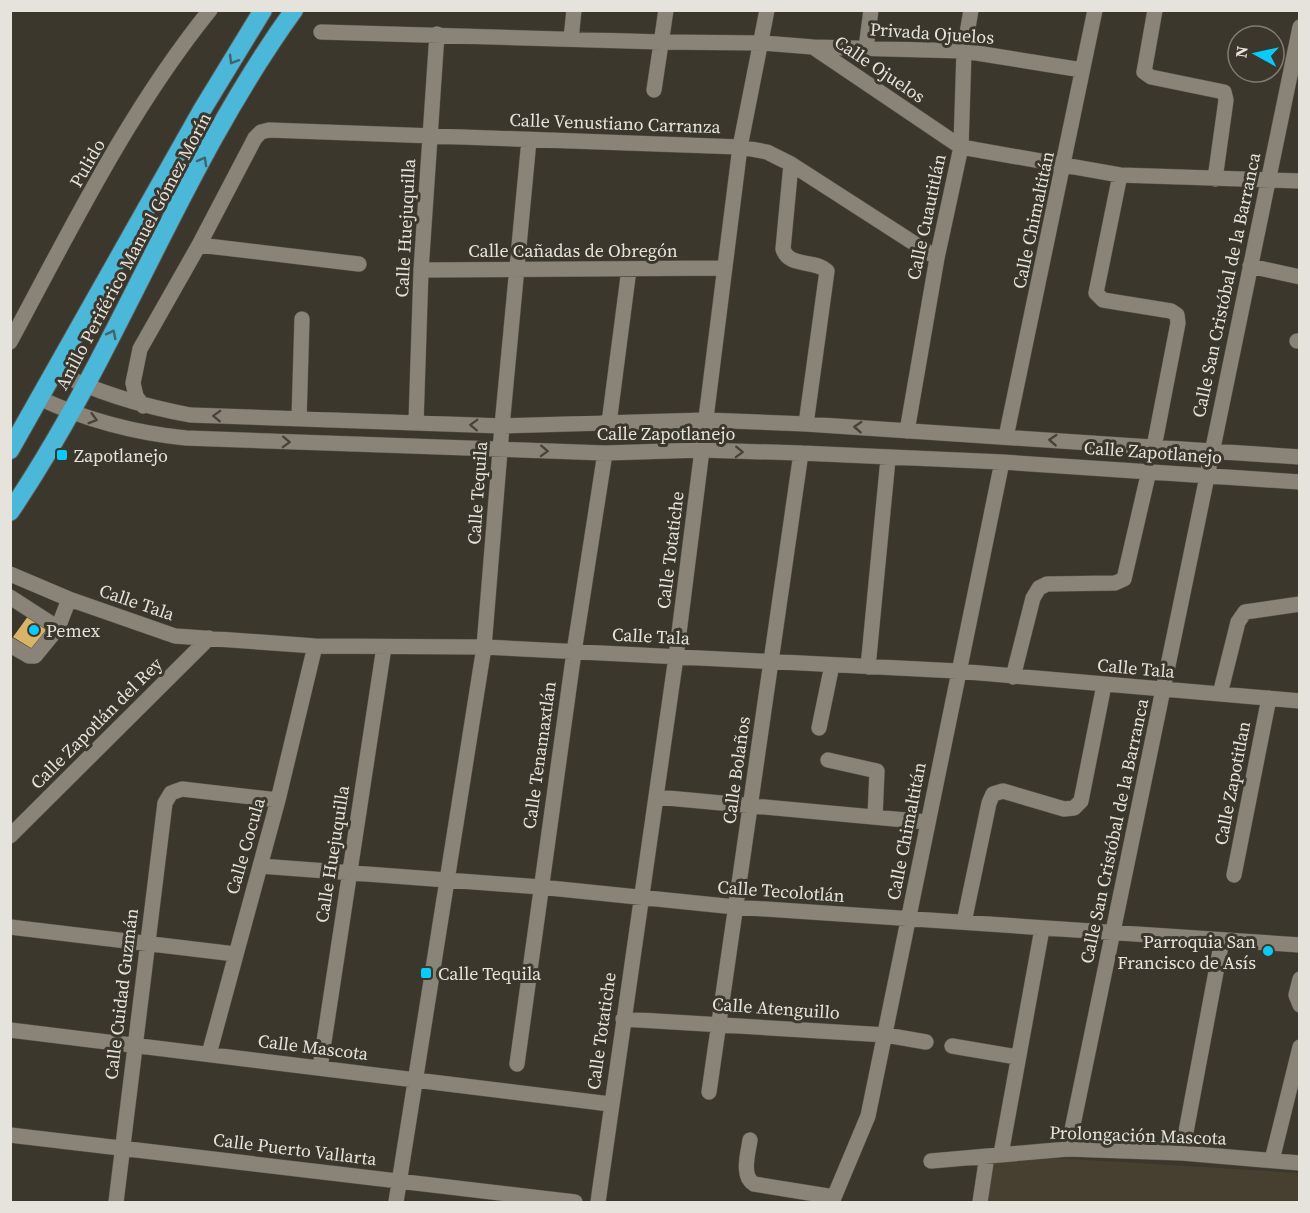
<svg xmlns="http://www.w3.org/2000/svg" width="1310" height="1213" font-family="'Source Serif 4',serif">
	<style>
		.built { fill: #473f30 }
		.building { fill: #d9b468 }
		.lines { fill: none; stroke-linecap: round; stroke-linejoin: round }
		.minor-casing { stroke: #5a554d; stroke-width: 16 }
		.highway-casing { stroke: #5a554d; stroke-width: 20 }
		.minor { stroke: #898378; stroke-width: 15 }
		.highway { stroke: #4bb7d9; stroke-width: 18 }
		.oneway { stroke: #416469 }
		.oneway2 { stroke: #484238 }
		.poi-dot { fill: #08cbfa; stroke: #3c372d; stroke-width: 2 }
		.labels { text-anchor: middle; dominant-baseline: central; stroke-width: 6; stroke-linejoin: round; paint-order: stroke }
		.street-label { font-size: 18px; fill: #e6e3dc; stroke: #3c372d }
		.poi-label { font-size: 18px; fill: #e6e3dc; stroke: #3c372d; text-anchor: start }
	</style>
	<rect width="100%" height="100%" fill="#3c372d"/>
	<path class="built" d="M1054 1158 1299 1173V1202H984L989 1163Z"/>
	<path class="building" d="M34 608 56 622 35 651 13 637Z"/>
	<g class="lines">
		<defs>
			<path id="minor" d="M1155 10 1144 72 1151 77 1224 92 1226 100 1215 179
				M321 32 661 42 763 43 813 47 964 51 1082 70
				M571 39 574 10
				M813 47 961 147 1120 175 1300 181
				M866 48 871 10
				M654 90 666 10
				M791 164 783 249C789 268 814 259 827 271L806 424
				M1120 175 1096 293 1103 300 1171 311 1177 315 1178 323 1154 447
				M199 245 359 264
				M1250 266 1300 277
				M421 270 725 268
				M1297 341H1300
				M10 342C71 229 129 110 210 10
				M54 371C98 393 142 406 190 415L502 426 706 420 806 424 1300 457
				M39 398C86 420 135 433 186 438L605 453 702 450 801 453 1002 462 1300 482
				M143 406 136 396 133 383 140 349 199 245 255 138 261 132 269 130 740 147 767 152 791 164 937 258
				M299 419 302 319
				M416 423 421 270 437 34
				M609 423 629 269
				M907 431 937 258 961 147 964 51 971 10
				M1006 437 1095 10
				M10 574 69 599 175 636 315 646 484 647 957 671 1300 701
				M10 597 58 628 35 656H29L10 645
				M58 628 69 599
				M868 667 888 459
				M1013 677 1033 598 1039 588 1047 584 1115 583 1124 579 1149 471
				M1220 694 1238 622 1245 612 1300 604
				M819 728 832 665
				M828 760 877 771 875 817
				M657 797 927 822
				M10 836 209 638
				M260 866 540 887 735 907 1300 945
				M1234 875 1269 698
				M964 922 989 803 993 794 1003 791 1064 809 1074 808 1081 801 1104 685
				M10 927 235 954
				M1300 979 1296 995 1300 1005
				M623 1019 886 1035 926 1042
				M10 1030 610 1104
				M952 1046 1017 1057
				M209 1054 278 800 315 646
				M517 1064 574 652 605 453
				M320 1068 384 647
				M709 1092 801 453
				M10 1135 575 1202
				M750 1140C748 1154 741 1176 754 1184L834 1197
				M1068 1149 1300 27
				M1182 1153 1222 940
				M1001 1154 1042 929
				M1272 1160 1300 1047
				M931 1161 1068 1149 1182 1153 1300 1163
				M116 1202 165 803 171 793 182 789 278 800
				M396 1202 484 647 502 426 529 140
				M598 1202 676 657 740 147 767 10
				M832 1202 868 1116 1002 462
				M980 1202 987 1156"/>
			<path id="highway" d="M10 450 202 110 263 10
				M10 512C118 353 181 166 294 10"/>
		</defs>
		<use href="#minor" class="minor-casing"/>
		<use href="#highway" class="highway-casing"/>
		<use href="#minor" class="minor"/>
		<use href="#highway" class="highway"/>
	</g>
	<defs><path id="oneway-chevron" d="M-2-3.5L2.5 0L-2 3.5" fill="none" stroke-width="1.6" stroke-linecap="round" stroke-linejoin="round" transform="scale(1.5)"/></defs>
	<g class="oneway">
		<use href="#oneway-chevron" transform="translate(233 60) rotate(121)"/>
		<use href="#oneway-chevron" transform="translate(203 161) rotate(-61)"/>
		<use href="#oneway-chevron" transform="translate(112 334) rotate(-63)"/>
	</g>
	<g class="oneway2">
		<use href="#oneway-chevron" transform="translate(217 416) rotate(-178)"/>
		<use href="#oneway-chevron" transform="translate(93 419) rotate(16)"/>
		<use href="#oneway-chevron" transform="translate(474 425) rotate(-178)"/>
		<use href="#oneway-chevron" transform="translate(858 427) rotate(-176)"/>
		<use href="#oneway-chevron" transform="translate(1053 440) rotate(-176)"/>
		<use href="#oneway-chevron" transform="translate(286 442) rotate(2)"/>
		<use href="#oneway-chevron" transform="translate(544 451) rotate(2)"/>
		<use href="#oneway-chevron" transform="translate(739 452) rotate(2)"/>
	</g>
	<g class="poi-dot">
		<rect x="56" y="449" width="12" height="12" rx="3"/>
		<circle cx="34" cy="630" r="6"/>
		<circle cx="1268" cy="951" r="6"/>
		<rect x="420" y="967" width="12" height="12" rx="3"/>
	</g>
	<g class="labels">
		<g class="street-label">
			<text transform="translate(932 33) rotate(4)">Privada Ojuelos</text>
			<text transform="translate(880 69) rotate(34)">Calle Ojuelos</text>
			<text transform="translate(615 123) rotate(2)">Calle Venustiano Carranza</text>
			<text transform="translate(87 163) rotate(-60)">Pulido</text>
			<text transform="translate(926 217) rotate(-78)">Calle Cuautitlán</text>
			<text transform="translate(1033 220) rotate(-78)">Calle Chimaltitán</text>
			<text transform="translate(405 228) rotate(-87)">Calle Huejuquilla</text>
			<text x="573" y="250">Calle Cañadas de Obregón</text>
			<text transform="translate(133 251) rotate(-62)">Anillo Periférico Manuel Gómez Morín</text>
			<text transform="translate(1226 285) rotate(-78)">Calle San Cristóbal de la Barranca</text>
			<text x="666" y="433">Calle Zapotlanejo</text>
			<text transform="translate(1153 452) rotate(4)">Calle Zapotlanejo</text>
			<text transform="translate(477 493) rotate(-86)">Calle Tequila</text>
			<text transform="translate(670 550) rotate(-83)">Calle Totatiche</text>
			<text transform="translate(137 602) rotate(19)">Calle Tala</text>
			<text transform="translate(651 636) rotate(3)">Calle Tala</text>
			<text transform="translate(1136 668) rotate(5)">Calle Tala</text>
			<text transform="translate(96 723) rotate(-45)">Calle Zapotlán del Rey</text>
			<text transform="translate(539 755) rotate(-82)">Calle Tenamaxtlán</text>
			<text transform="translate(736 770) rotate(-82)">Calle Bolaños</text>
			<text transform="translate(1232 783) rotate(-79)">Calle Zapotitlan</text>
			<text transform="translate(906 831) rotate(-79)">Calle Chimaltitán</text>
			<text transform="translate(1114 831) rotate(-78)">Calle San Cristóbal de la Barranca</text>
			<text transform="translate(245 846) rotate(-74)">Calle Cocula</text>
			<text transform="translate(332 854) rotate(-81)">Calle Huejuquilla</text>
			<text transform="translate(781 891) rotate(4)">Calle Tecolotlán</text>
			<text transform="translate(121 994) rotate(-83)">Calle Cuidad Guzmán</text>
			<text transform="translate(776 1008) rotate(4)">Calle Atenguillo</text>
			<text transform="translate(601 1031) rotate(-82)">Calle Totatiche</text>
			<text transform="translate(313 1047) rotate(7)">Calle Mascota</text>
			<text transform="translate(1138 1135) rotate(2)">Prolongación Mascota</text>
			<text transform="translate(295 1149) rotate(7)">Calle Puerto Vallarta</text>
		</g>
		<g class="poi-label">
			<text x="74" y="455">Zapotlanejo</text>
			<text x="46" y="630">Pemex</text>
			<text x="1256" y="941" text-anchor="end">Parroquia San<tspan x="1256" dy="21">Francisco de Asís</tspan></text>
			<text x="438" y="973">Calle Tequila</text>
		</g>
	</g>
	<rect width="1310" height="1213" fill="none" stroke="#e6e3dc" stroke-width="24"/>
	<g transform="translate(1256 54) rotate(278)"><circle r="28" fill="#3c372d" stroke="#807c73" stroke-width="1.5"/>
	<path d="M0-4.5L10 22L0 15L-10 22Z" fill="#08cbfa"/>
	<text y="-9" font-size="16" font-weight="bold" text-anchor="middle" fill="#e6e3dc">N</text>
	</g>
</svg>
